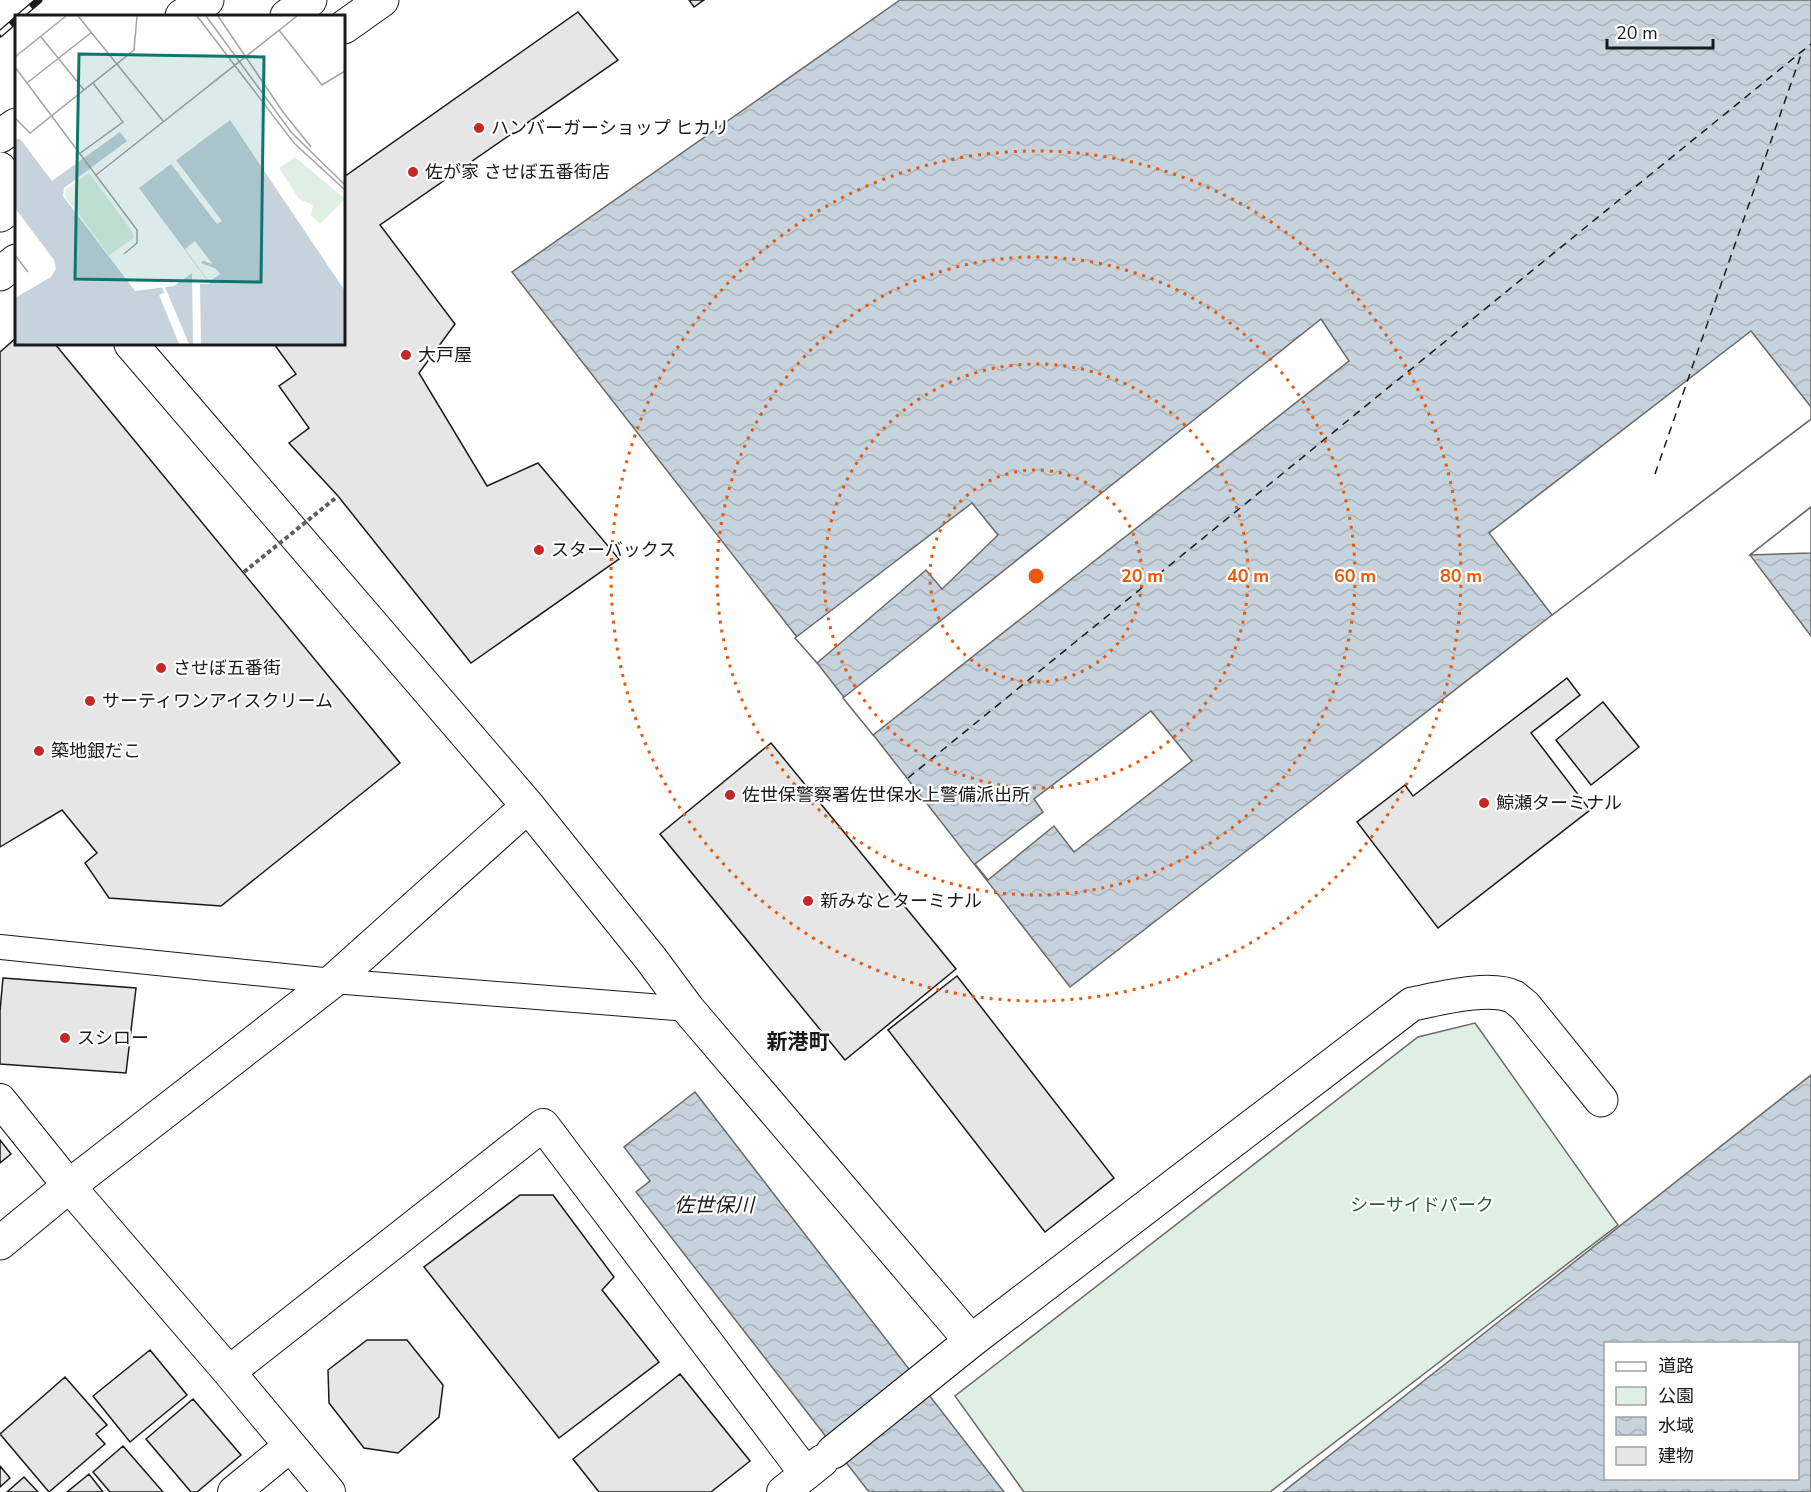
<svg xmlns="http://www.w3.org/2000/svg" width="1811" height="1492" font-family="'Nunito Sans','Noto Sans JP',sans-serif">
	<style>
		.green { fill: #e0efe3; stroke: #6a6a6a; stroke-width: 1.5 }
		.water { fill: url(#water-waves); stroke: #6a6a6a; stroke-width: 1.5; fill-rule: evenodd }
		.pier { fill: #fff; stroke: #6a6a6a; stroke-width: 1.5 }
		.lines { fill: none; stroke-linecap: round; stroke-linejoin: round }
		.ferry { stroke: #1a1a1a; stroke-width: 1.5; stroke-dasharray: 8 6; stroke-linecap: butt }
		.building { fill: #e6e6e6; stroke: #1a1a1a; stroke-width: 1.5 }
		.pedestrian-casing { stroke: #1a1a1a; stroke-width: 26 }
		.minor-casing { stroke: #1a1a1a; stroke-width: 34 }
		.tertiary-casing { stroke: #1a1a1a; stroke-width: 35 }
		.primary-casing { stroke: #1a1a1a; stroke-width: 35 }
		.motorway-casing { stroke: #1a1a1a; stroke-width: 35 }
		.pedestrian { stroke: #fff; stroke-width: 24 }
		.minor { stroke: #fff; stroke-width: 32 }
		.tertiary { stroke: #fff; stroke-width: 33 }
		.primary { stroke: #fff; stroke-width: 33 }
		.motorway { stroke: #fff; stroke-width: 33 }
		.rail-casing { stroke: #1a1a1a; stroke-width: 7 }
		.rail { stroke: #fff; stroke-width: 4.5; stroke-dasharray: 14; stroke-linecap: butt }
		.path-bridge { stroke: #5f5f5f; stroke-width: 4; stroke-dasharray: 4.5 3; stroke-linecap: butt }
		.ring { fill: none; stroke: #e8590c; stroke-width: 3; stroke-dasharray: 3 6 }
		.poi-dot { fill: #c62828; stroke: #fff; stroke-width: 2 }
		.labels { text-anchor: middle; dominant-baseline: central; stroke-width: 4.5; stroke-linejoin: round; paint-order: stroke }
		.poi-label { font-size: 18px; fill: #1a1a1a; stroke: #fff; text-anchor: start }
		.park-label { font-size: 18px; fill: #2b5a34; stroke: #fff }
		.water-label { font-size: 20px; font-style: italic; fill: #1a1a1a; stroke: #fff }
		.quarter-label { font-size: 21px; font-weight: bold; fill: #1a1a1a; stroke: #fff }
		.inset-river { fill: none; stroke: #c6d2dc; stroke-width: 3 }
		.inset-road { fill: none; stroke: #a3a3a3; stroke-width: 1.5 }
		.view { fill: #0f766e; fill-opacity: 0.15; stroke: #0f766e; stroke-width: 3 }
		.inset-edge { fill: none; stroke: #1a1a1a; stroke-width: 3 }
		.centre { fill: #e8590c; stroke: #fff; stroke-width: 3 }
		.ring-label { font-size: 18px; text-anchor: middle; font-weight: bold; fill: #e8590c; stroke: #fff; stroke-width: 4.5; stroke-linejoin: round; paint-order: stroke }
	</style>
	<defs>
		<pattern id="water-waves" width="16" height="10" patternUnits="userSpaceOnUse" patternTransform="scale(1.5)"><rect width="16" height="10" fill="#c6d2dc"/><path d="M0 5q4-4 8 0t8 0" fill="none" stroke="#aab4bc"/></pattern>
	</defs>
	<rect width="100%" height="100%" fill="#fff"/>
	<path class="green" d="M1475 1023 1618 1225 1270 1492H1024L955 1396 1418 1037Z"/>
	<path class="water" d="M900 0H1811V419L1552 615 1070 987 512 272Z
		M1811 507V636L1750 555Z
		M1811 1075V1492H1283ZM1606 1344H1798V1478H1606Z
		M695 1092 1004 1492H869L636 1192 650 1181 624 1147Z"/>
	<path class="pier" d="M1321 319 1349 361 873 735 843 698Z
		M1751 331 1811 407V419L1552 615 1489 533Z
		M972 503 998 535 942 589 926 570 817 663 795 638Z
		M1811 507V553L1750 555Z
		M1151 711 1192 761 1074 852 1054 826 988 880 975 864 1043 812 1034 799Z"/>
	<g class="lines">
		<path class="ferry" d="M1655 474 1802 52
			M908 778 1811 44"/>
	</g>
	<path class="building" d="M689 0H704L694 7Z
		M578 12 618 60 380 225 455 324 419 373 487 486 538 463 619 559 471 663 338 496 289 443 309 428 279 386 296 374 274 344H344V177Z
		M16 338V344H55L400 763 221 906 109 898 85 863 97 853 62 810 0 847V352Z
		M1567 678 1580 695 1531 733 1590 810 1438 928 1357 822 1405 785 1413 796Z
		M1603 702 1639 747 1591 785 1556 740Z
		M771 743 956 969 845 1060 660 834Z
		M957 976 1114 1178 1045 1232 888 1030Z
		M3 978 136 988 126 1073 0 1064V1011Z
		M0 1140 11 1154 0 1163Z
		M520 1195H553L614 1277 602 1290 659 1362 559 1438 424 1267Z
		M367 1340H407L443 1385 439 1417 398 1453 364 1448 329 1403 328 1370Z
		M150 1350 187 1395 130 1442 93 1396Z
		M680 1374 750 1461 711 1492H599L573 1459Z
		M65 1377 107 1425 96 1434 105 1444 49 1492 0 1434Z
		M193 1399 241 1455 197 1492H191L146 1439Z
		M123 1446 163 1492H110L93 1472Z
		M0 1466 10 1478 0 1487Z
		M89 1474 103 1492H67Z
		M24 1477 38 1492H7Z"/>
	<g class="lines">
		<defs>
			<path id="pedestrian" d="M0 947 333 981 688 1009"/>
			<path id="minor" d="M0 1100 69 1186 229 1372 329 1492
				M229 1372 543 1125 806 1474
				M234 1492 290 1446
				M783 1492 822 1461"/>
			<path id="tertiary" d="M0 169 16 197
				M131 344 528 806 651 959 688 1009 971 1341
				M0 1243 69 1186 333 981 528 806
				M833 1452 971 1341 1412 1004C1438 999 1490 985 1514 997 1518 1000 1521 1003 1525 1006L1601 1100"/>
			<path id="primary" d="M182 16 207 0
				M344 27 382 0
				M0 136 16 125
				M0 274 16 261"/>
			<path id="motorway" d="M287 16 310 0
				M0 215 16 203"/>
		</defs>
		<use href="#pedestrian" class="pedestrian-casing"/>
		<use href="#minor" class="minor-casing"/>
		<use href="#tertiary" class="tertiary-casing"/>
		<use href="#primary" class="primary-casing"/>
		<use href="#motorway" class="motorway-casing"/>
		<use href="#pedestrian" class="pedestrian"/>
		<use href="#minor" class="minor"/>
		<use href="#tertiary" class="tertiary"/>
		<use href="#primary" class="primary"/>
		<use href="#motorway" class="motorway"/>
		<defs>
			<path id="rail" d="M20 16 39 0
				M0 34 16 20"/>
		</defs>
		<use href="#rail" class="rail-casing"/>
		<use href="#rail" class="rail"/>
		<path class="path-bridge" d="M244 572 338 496"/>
	</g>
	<g class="ring">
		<circle cx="1036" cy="576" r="106"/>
		<circle cx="1036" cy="576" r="212"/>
		<circle cx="1036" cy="576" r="319"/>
		<circle cx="1036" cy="576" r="425"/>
	</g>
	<g class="poi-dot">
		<circle cx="479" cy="128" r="6"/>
		<circle cx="413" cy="172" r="6"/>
		<circle cx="406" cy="355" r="6"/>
		<circle cx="539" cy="550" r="6"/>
		<circle cx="161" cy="668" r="6"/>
		<circle cx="90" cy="701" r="6"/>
		<circle cx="39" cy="751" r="6"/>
		<circle cx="730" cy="795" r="6"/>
		<circle cx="1484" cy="803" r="6"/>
		<circle cx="808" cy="901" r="6"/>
		<circle cx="65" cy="1038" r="6"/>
	</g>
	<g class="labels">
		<g class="poi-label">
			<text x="491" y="128">ハンバーガーショップ ヒカリ</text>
			<text x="425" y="172">佐が家 させぼ五番街店</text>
			<text x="418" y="355">大戸屋</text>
			<text x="551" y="550">スターバックス</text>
			<text x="173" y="668">させぼ五番街</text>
			<text x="102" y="701">サーティワンアイスクリーム</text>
			<text x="51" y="751">築地銀だこ</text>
			<text x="742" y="795">佐世保警察署佐世保水上警備派出所</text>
			<text x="1496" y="803">鯨瀬ターミナル</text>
			<text x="820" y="901">新みなとターミナル</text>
			<text x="77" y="1038">スシロー</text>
		</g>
		<g class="park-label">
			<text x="1422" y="1205">シーサイドパーク</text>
		</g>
		<g class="water-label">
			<text x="714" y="1205">佐世保川</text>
		</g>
		<g class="quarter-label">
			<text x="798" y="1042">新港町</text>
		</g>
	</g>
	<g transform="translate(15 15)">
		<rect width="330" height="330" fill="#fff"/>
		<path d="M280 142 330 184 305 209 296 200 298 190 284 184 264 153ZM74 158 117 216 119 223 94 240 50 181 51 174Z" fill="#e0efe3"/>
		<path d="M215 105 330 276V329H0V283L36 262 41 254 39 245 0 193V123L6 125 37 166 105 117 112 126 49 173 48 181 120 276 159 271 177 258 185 269H195L124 173Z" fill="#c6d2dc"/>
		<path d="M161 145 207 206 202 209 156 149ZM180 226 205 259 194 267 170 234ZM177 258 185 269 186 329H178ZM147 272H150L174 329H164L144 280 149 278Z" fill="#fff"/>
		<path class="inset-river" d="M151 153 285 324M187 247 237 265"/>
		<path class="inset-road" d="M63 1 148 106M182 1 279 128 330 175M191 1 276 117 330 170M203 1 268 97 296 132M264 15 307 70 330 56M26 22 69 75M0 42 51 1M0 52 122 215V228L109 239M12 68 77 17M0 103 15 118 119 35 122 1M64 139 108 107 78 68M81 160 282 1M0 240 13 257"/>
		<path class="view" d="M64 39 249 42 246 267 60 264Z"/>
		<rect width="330" height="330" class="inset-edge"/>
	</g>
	<circle cx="1036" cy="576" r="9" class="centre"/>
	<g class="ring-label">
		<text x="1142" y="582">20 m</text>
		<text x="1248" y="582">40 m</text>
		<text x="1355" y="582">60 m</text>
		<text x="1461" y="582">80 m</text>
	</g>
	<rect x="1604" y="1342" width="195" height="138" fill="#ffffff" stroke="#a3a3a3" stroke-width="1.5"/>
	<rect x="1616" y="1362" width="30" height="9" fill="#ffffff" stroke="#a3a3a3" stroke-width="1.5"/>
	<text x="1658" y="1372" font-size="18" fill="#1a1a1a">道路</text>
	<rect x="1616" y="1387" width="30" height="18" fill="#e0efe3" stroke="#a3a3a3" stroke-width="1.5"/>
	<text x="1658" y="1402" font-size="18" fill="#1a1a1a">公園</text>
	<rect x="1616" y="1417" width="30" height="18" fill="url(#water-waves)" stroke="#a3a3a3" stroke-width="1.5"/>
	<text x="1658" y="1432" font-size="18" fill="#1a1a1a">水域</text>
	<rect x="1616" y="1447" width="30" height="18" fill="#e6e6e6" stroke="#a3a3a3" stroke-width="1.5"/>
	<text x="1658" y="1462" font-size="18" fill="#1a1a1a">建物</text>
	<path d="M1607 39v9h106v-9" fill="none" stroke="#1a1a1a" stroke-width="3"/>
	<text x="1616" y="39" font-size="18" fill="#1a1a1a" stroke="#ffffff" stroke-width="4.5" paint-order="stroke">20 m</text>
</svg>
